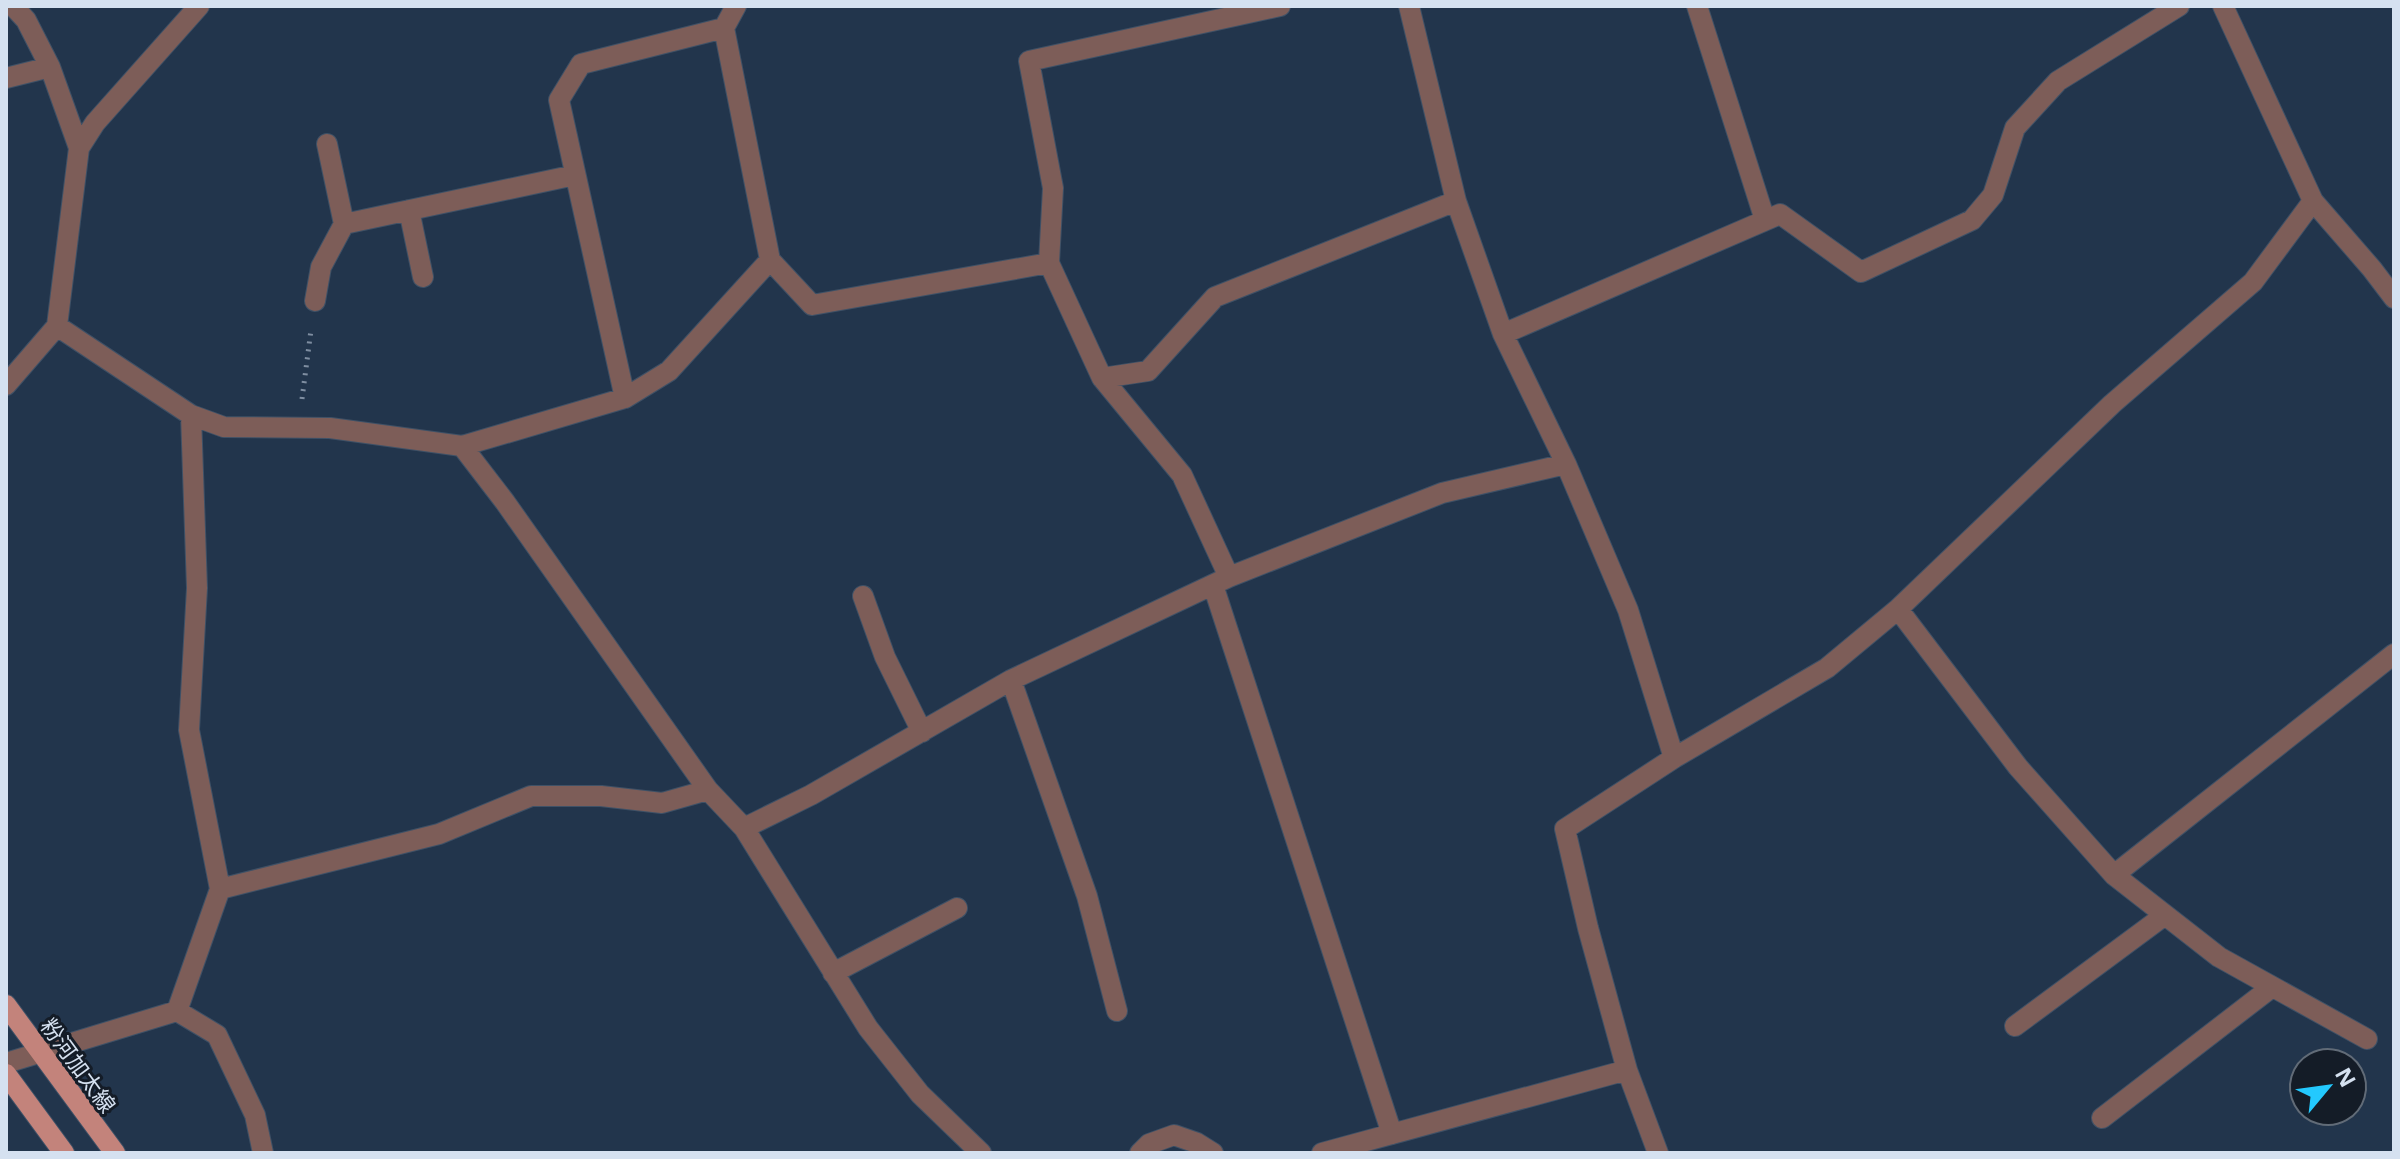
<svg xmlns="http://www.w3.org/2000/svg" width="2400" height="1159" font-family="'Noto Sans','Noto Sans JP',sans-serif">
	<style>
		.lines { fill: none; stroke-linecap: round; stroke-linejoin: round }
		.minor-casing { stroke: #3f5166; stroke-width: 22 }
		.major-casing { stroke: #3f5166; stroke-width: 22 }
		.path { stroke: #7f8ea1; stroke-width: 5; stroke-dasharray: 2 6; stroke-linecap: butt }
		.minor { stroke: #7d5d58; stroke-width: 20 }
		.major { stroke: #c3837b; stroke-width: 20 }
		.labels { text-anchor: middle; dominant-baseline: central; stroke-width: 6; stroke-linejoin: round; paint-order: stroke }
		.street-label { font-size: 22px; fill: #d5e1f0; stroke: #141c27 }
	</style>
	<rect width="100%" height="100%" fill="#22354c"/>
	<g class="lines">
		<defs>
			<path id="minor" d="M1409 6 1456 201 1503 334 1566 464 1628 610 1674 758
				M1697 6 1765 220
				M2223 6 2313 201 2372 269 2394 298
				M6 78 50 67
				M327 144 344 224
				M79 148 95 123 199 6
				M409 210 423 277
				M770 260 812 305 1049 263 1102 378 1148 371 1215 297 1456 201
				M1049 263 1053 188 1029 61 1280 6
				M315 301 321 267 344 224 575 175
				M57 326 191 415 224 427 330 428 462 446 505 502 708 790 744 828 868 1028 920 1094 981 1153
				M1503 334 1780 214 1861 272 1972 220 1993 195 2015 128 2058 81 2179 6
				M1102 378 1182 475 1229 577
				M6 385 57 326 79 148 50 67 26 20 13 6
				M625 398 669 371 770 260 724 28
				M191 415 197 588 189 730 220 889
				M462 446 625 398 559 100 581 64 724 28 736 6
				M1213 585 1392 1134
				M863 596 885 657 922 732
				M1898 609 2018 767 2114 875 2219 957 2367 1039
				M1011 680 1087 896 1117 1011
				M744 828 811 795 1011 680 1229 577 1442 493 1566 464
				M2114 875 2394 654
				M833 973 957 908
				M177 1011 217 1035 255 1115 263 1153
				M2015 1026 2165 915
				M6 1063 177 1011 220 889 439 834 531 796H601L662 803 708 790
				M2102 1118 2272 987
				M1140 1153 1149 1144 1174 1135 1197 1143 1213 1153
				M1322 1153 1627 1070
				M1658 1153 1627 1070 1588 928 1565 829 1674 758 1827 668 1898 609 2112 404 2253 282 2313 201"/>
			<path id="major" d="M6 1005 115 1153
				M6 1074 64 1153"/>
		</defs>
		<use href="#minor" class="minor-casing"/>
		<use href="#major" class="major-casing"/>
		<path class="path" d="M302 399 311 330"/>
		<use href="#minor" class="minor"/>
		<use href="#major" class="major"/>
	</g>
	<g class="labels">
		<g class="street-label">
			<text transform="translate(79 1065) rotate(54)">粉河加太線</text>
		</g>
	</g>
	<rect width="2400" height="1159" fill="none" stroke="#d5e1f0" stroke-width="16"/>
	<g transform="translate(2328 1087) rotate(61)"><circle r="38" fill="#141c27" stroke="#616b77" stroke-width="2"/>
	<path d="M0-6L14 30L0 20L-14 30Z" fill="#23c9fe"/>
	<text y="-12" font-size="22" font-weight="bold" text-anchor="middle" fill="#d5e1f0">N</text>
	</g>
</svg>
